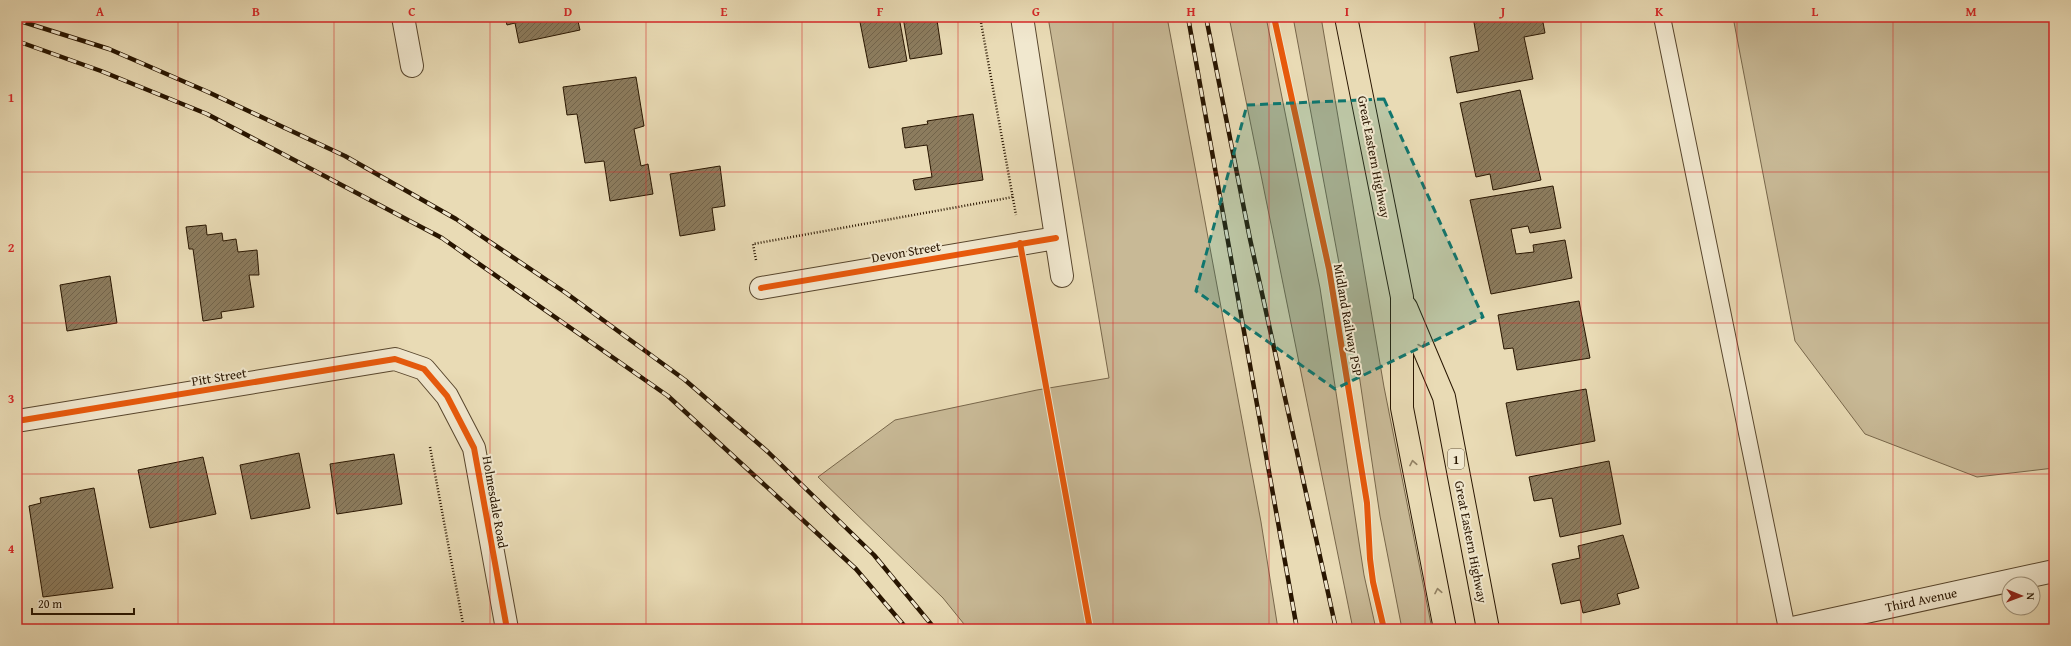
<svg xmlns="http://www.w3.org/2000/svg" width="2071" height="646" font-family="'Gentium Book Plus',serif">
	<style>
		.grass { fill: #c8b996; stroke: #78674b }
		.building { fill: url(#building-hatch); stroke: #281500 }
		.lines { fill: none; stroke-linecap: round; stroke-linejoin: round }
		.lane-casing { stroke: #58462d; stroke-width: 18 }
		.street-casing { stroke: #58462d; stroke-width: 24 }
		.highway-casing { stroke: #281500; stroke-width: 24 }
		.path { stroke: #281500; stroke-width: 2.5; stroke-dasharray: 1 2; stroke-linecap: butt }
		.lane { stroke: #f1e8cf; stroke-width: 16 }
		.street { stroke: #f1e8cf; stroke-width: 22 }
		.highway { stroke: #e9dbb5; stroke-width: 22 }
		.rail-casing { stroke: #281500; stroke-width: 4.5 }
		.rail { stroke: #f1e8cf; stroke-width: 3; stroke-dasharray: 9; stroke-linecap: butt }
		.cycleway-casing { stroke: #f1e8cf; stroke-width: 8 }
		.cycleway { stroke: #e8590c; stroke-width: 6 }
		.oneway { stroke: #928264 }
		.marked { fill: #0f766e; fill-opacity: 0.2; stroke: #0f766e; stroke-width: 3; stroke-dasharray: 8 5; stroke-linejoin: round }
		.grid { fill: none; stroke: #d62828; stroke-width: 1; stroke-opacity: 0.55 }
		.labels { text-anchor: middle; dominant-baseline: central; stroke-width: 4; stroke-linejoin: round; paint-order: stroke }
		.shield { fill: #f1e8cf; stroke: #64543e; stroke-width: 1 }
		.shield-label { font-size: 12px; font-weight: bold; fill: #281500 }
		.street-label { font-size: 13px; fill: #281500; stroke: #f1e8cf }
		.neatline { fill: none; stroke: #d62828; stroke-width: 1.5 }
		.grid-label { font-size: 13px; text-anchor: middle; font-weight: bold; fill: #d62828 }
	</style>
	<defs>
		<pattern id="building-hatch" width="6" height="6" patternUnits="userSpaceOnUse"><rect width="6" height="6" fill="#8c7c5e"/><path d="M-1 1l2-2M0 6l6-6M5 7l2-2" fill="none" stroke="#72644b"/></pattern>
	</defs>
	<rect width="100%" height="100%" fill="#e9dbb5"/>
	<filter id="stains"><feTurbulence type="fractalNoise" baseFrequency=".005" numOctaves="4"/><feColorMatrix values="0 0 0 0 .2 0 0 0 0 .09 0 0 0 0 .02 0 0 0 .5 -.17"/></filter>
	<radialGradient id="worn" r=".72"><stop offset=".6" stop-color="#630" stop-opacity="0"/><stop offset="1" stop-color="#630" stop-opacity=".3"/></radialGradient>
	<path class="grass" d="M1048 17H1167L1261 522 1278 629H968L943 598 818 477 895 420 1037 390 1109 378Z
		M1229 17H1266L1320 288 1364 575 1376 629H1353Z
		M1293 17H1321L1384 387 1432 629H1402L1380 516 1356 354Z
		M1733 17H2054V468L1977 477 1865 434 1795 341Z"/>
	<path class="building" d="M505 17H577L580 30 519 43 515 23 507 25Z
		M859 17H899L907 61 869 68Z
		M903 17H957L937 20 942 54 910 59Z
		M1473 17H1542L1545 33 1524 37 1533 79 1457 93 1450 57 1479 51Z
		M636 77 644 126 634 129 641 166 648 164 653 194 610 201 604 161 585 163 577 114 567 115 563 87Z
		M1520 90 1541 180 1493 190 1490 174 1476 177 1460 103Z
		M973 114 983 180 915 190 913 180 932 177 927 145 905 148 902 128 928 124 927 121Z
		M720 166 725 206 712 208 715 230 680 236 670 174Z
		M1553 186 1561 228 1530 233 1528 226 1511 229 1516 254 1534 252 1533 245 1565 240 1572 278 1491 294 1470 200Z
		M206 225 207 235 222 233 223 241 236 239 238 252 257 250 259 275H249L254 307 221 312 222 318 203 321 193 249H189L186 227Z
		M110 276 117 323 67 331 60 285Z
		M1579 301 1590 358 1517 370 1513 348 1504 349 1498 315Z
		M17 347 20 370 17 371Z
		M1586 389 1595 441 1516 456 1506 403Z
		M299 453 310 508 251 519 240 465Z
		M394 454 402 504 337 514 330 464Z
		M203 457 216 514 150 528 138 470Z
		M1609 461 1621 524 1560 537 1552 498 1534 501 1529 477Z
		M94 488 113 588 43 597 29 506 41 503 40 498Z
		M17 526 21 553H17Z
		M1623 535 1639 588 1617 594 1620 604 1583 613 1580 600 1561 604 1552 564 1580 558 1578 546Z"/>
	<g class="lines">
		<defs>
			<path id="lane" d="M1662 17 1787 629"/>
			<path id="street" d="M403 17 412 66
				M1022 17 1062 276
				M761 288 1056 238
				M17 421 395 359 424 369 447 396 474 448 507 629
				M1788 629 2054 571"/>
			<path id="highway" d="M1346 17 1402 297V408L1445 629
				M1406 307 1444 397 1488 629"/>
		</defs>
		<use href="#lane" class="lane-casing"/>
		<use href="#street" class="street-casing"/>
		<use href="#highway" class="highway-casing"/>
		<path class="path" d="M980 17 1016 215
			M756 260 753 244 1013 197
			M430 447 464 629"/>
		<use href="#lane" class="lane"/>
		<use href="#street" class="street"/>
		<use href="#highway" class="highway"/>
		<defs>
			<path id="rail" d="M1188 17 1297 629
				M1206 17 1250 239 1336 629
				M17 20 109 49 208 92 345 156 456 219 566 293 685 380 768 452 874 555 935 629
				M17 41 101 71 207 114 442 238 668 396 856 569 907 629"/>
		</defs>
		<use href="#rail" class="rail-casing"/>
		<use href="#rail" class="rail"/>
		<defs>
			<path id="cycleway" d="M1274 17 1329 269 1367 503 1370 559 1373 582 1384 629
				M1020 243 1090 629
				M761 288 1056 238
				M17 421 395 359 424 369 447 396 474 448 507 629"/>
		</defs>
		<use href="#cycleway" class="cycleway-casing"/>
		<use href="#cycleway" class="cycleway"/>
	</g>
	<defs><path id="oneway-chevron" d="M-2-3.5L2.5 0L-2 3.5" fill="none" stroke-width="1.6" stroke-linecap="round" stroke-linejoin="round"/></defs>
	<g class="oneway">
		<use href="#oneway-chevron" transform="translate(1422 345) rotate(67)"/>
		<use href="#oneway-chevron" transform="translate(1413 463) rotate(-101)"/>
		<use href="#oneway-chevron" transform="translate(1438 591) rotate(-101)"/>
	</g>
	<path class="marked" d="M1384 99 1483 317 1335 389 1196 291 1247 105Z"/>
	<path class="grid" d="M178 17V629M334 17V629M490 17V629M646 17V629M802 17V629M958 17V629M1113 17V629M1269 17V629M1425 17V629M1581 17V629M1737 17V629M1893 17V629M17 172H2054M17 323H2054M17 474H2054"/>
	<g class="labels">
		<rect class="shield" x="1448" y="449" width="16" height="20" rx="3"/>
		<g class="shield-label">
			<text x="1456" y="459">1</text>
		</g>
		<g class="street-label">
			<text transform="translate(1374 157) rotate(79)">Great Eastern Highway</text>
			<text transform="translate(906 252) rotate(-10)">Devon Street</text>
			<text transform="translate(1348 320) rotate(80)">Midland Railway PSP</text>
			<text transform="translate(219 377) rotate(-9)">Pitt Street</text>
			<text transform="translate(495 502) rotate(80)">Holmesdale Road</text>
			<text transform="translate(1471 542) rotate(79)">Great Eastern Highway</text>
			<text transform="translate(1921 600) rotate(-12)">Third Avenue</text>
		</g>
	</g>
	<rect width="2071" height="646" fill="none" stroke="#e9dbb5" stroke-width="44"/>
	<g transform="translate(2021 596) rotate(91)"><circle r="19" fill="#f1e8cf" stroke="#a1947c"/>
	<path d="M0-3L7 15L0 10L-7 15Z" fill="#8f2418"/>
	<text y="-6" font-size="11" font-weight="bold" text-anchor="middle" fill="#281500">N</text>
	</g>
	<path d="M32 608v6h102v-6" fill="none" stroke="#281500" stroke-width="2"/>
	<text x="38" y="608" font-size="12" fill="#281500" stroke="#f1e8cf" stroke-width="3" paint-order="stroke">20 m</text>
	<rect x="22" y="22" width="2027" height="602" class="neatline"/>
	<g class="grid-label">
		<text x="100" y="16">A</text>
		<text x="256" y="16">B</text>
		<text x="412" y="16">C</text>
		<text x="568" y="16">D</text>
		<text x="724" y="16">E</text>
		<text x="880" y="16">F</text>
		<text x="1036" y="16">G</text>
		<text x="1191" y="16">H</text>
		<text x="1347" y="16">I</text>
		<text x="1503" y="16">J</text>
		<text x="1659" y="16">K</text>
		<text x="1815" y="16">L</text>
		<text x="1971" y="16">M</text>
		<text x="11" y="102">1</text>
		<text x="11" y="252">2</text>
		<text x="11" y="403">3</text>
		<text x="11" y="553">4</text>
	</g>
	<rect width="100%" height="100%" filter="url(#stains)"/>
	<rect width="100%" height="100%" fill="url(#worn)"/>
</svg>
